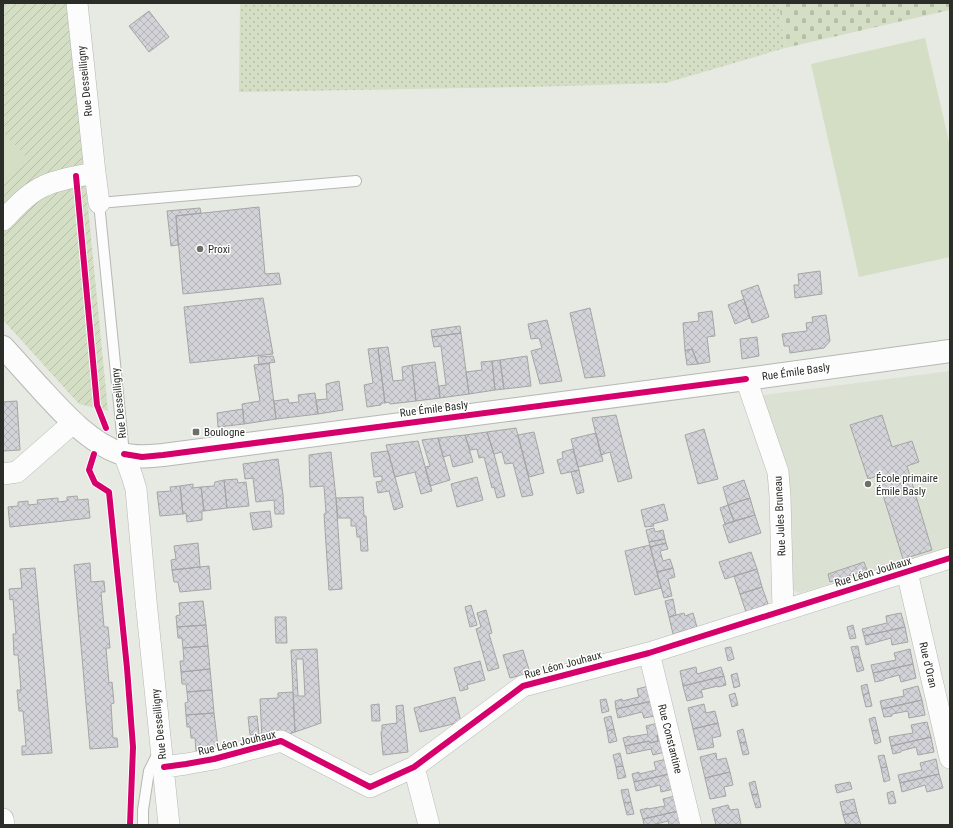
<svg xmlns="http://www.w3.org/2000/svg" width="953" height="828" font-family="'Roboto Condensed',sans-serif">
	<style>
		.built { fill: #dbe1d3 }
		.grass { fill: url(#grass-dots) }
		.cemetery { fill: url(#cemetery-stones) }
		.garden { fill: url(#garden-furrows) }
		.pitch { fill: #d3dec4 }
		.building { fill: url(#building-cross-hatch); stroke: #a4a5a4; fill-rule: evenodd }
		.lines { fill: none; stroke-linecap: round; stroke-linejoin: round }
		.lane-casing { stroke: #b6b8b3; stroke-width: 12 }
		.street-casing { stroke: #b6b8b3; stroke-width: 22 }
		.secondary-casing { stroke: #b6b8b3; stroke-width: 24 }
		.lane { stroke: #fbfcfb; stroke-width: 10 }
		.street { stroke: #fbfcfb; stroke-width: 21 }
		.secondary { stroke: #fbfcfb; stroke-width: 22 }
		.cycleway-casing { stroke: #fff; stroke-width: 8 }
		.cycleway { stroke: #d6006c; stroke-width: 6 }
		.poi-dot { fill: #6d6f69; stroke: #fff; stroke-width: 1.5 }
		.labels { text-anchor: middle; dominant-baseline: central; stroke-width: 3; stroke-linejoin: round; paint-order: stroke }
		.street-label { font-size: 11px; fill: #2b2d28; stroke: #fff }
		.poi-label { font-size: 11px; fill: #2b2d28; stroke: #fff; text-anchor: start }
	</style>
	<defs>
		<pattern id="grass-dots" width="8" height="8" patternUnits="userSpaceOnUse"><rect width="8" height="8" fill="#d3dec4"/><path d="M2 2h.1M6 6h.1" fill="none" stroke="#b5bfa8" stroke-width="1.8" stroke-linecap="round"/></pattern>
		<pattern id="cemetery-stones" width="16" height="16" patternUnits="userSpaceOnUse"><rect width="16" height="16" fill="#d3dec4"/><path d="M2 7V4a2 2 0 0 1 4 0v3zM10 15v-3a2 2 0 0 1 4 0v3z" fill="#b5bfa8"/></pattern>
		<pattern id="garden-furrows" width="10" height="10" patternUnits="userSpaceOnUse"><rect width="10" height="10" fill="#d3dec4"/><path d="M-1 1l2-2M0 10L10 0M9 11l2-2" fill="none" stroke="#b5bfa8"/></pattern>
		<pattern id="building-cross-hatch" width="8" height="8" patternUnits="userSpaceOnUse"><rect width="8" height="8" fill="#d2d2d8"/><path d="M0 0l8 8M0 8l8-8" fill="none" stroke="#b4b5b9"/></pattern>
	</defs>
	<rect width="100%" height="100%" fill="#e7eae3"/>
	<path class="built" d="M950 371V547L800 593 792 590 761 402 764 395Z"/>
	<path class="grass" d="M240 3H779L785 48 666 83 529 87 239 92Z"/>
	<path class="cemetery" d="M779 3H950V10L785 48Z"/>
	<path class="garden" d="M3 3H68L108 411 79 404 3 320Z"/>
	<path class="pitch" d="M925 38 950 146V257L859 277 811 64Z
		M3 132 27 158 3 181Z"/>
	<path class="building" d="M149 11 169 37 149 52 129 26Z
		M259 207 265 274 279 273 281 284 183 294 176 216Z
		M200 208 201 213 176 216 178 245 171 246 167 211Z
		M820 271 822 294 795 298 794 285H799L798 274Z
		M758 285 769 317 752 323 741 291Z
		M263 298 273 354 190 363 184 307Z
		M744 299 750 318 735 324 728 305Z
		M590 308 605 376 585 378 570 313Z
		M712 311 715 336 707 337 710 362 698 364 692 349 685 351 683 323 699 321 698 313Z
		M826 315 830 341 824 348 790 353 789 346H784L782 334 807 331 806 323 813 322 812 317Z
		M547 320 562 381 540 384 531 351 542 348 539 338 531 339 528 324Z
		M460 326 461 333 432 337 431 330Z
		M461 333 469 394 440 398 439 386 446 385 441 346 434 347 432 337Z
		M757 337 759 356 742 359 740 339Z
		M388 347 393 381 403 380 402 367 412 365 416 401 390 404 389 402 385 403 378 348Z
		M378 348 385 403H381V405L367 407 364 385 373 383 368 349Z
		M692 349 698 364 687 365 685 351Z
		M273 356 275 362 259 365 258 357Z
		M527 356 531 386 504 389 500 360Z
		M500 360 504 389 495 390 492 361Z
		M492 361 495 390 469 394 466 372 482 370 481 362Z
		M435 362 440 398 416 401 412 365Z
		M269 363 276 419 244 424 242 404 260 401 254 365Z
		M339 381 343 410 318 414 316 400 327 399 326 384Z
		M315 393 318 414 276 419 274 401 288 399 289 403 299 402 298 395Z
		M17 401 20 450 3 451V402Z
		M243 409 244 424 218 427 217 413Z
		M616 415 632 478 618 482 610 452 601 455 592 418Z
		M882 415 892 447 912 441 919 462 907 466 932 550 903 559 877 476 868 479 850 425Z
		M516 428 533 495 522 497 513 463 505 464 502 452 494 454 487 432Z
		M704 429 718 479 698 484 685 435Z
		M487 432 494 454 505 496 497 498 494 487 492 488 484 457 479 458 477 449 470 450 465 435Z
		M534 432 544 473 529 477 518 435Z
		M596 433 603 461 578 467 571 439Z
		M465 435 473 462 453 467 450 455 443 457 438 438Z
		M438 438 450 480 430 486 425 467 430 466 422 440Z
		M418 441 432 491 421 494 415 472 395 477 386 445Z
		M573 449 579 470 561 474 557 460 563 458 562 452Z
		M388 451 403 507 394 510 389 491 378 493 376 482 382 481V476L374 477 371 453Z
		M331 452 336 498 342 589 329 590 324 514 326 513 324 486 310 487 309 455Z
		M278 459 283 495 284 514H275L274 500 256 502 253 478 245 479 243 464Z
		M579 470 584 492 577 494 571 472Z
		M477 477 483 500 457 507 451 484Z
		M237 479 238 483 246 482 249 506 227 508 224 480Z
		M224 480 227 508 204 511 201 487 214 486 215 482Z
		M744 480 750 498 728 505 723 487Z
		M193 484V488L201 487 204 511H202V520L187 522 186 513 183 514 180 486Z
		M180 486 183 514 160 516 157 492 171 491 170 487Z
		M77 496 78 500 88 499 90 518 10 527 8 507 18 506V502L28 501V505L38 504 37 500 58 498V502L67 501V497Z
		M363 497 364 516H366L368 551H361L360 537H357L356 526H351V518H338L336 498Z
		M750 498 755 515 734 521 728 505Z
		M664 504 668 520 653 524 654 526 645 527 641 510Z
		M728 505 734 521 725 524 720 508Z
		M270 511 272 527 253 530 250 513Z
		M755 515 761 533 729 543 723 525Z
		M654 528 655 532 663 530 665 539 649 542 646 530Z
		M665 539 666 543 650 547 649 542Z
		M198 543 200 567 172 570 171 560 176 559 174 546Z
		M666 543 668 549 660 551 663 561 670 559 673 568 657 572 650 547Z
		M650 545 661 588 635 595 625 551Z
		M751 552 757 569 725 579 719 562Z
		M864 562 867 570 830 582 828 574Z
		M90 563 91 582 104 581 105 592H101L104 627H108L110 648H106L109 683 112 682 114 703 111 704 113 738H117L118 747 90 749 74 565Z
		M209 566 211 589 180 592 178 582H174L172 570Z
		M35 568 52 753 22 755V746H26L23 711H19L17 690H21L18 655H14L13 634H16L13 599 10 600 9 589 22 588 20 569Z
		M673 568 675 577 668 579 672 596 664 598 657 572Z
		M757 569 762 587 740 594 734 576Z
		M762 587 768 604 746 612 740 594Z
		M673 599 676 615 669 617 665 601Z
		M203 601 206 625 177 627 176 616 180 615 179 603Z
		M471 605 477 625 470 627 465 607Z
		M486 610 492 633 489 634 499 668 488 671 476 629 481 627 477 613Z
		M684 613 685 616 693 613 697 627 673 634 669 617Z
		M901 613 905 627 864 636 862 629 887 623 886 616Z
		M275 617H286L287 643H276Z
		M206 625 208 646 183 648 182 638H178L177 627Z
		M853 625 856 638 850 639 847 627Z
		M905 627 908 642 892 645 891 638 866 645 864 636Z
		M208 646 210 669 181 672 180 661H184L183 648Z
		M858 646 860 657 854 658 851 647Z
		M731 647 734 659 728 661 725 648Z
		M317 649 321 723 295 732 291 650ZM296 659H303L305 696H298Z
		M910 649 913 664 873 673 871 665 896 660 894 653Z
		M523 650 530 673 510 678 503 655Z
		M860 657 864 670 857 672 854 658Z
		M480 661 485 680 467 685 468 689 460 691 454 668Z
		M913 664 916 678 901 682 899 675 884 679V680L875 682 873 673Z
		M696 667 697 674 721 667 724 676 683 686 680 671Z
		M210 669 212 690 187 692 186 684H182L181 672Z
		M737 673 740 686 734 688 731 675Z
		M724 676 726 685 718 687V686L701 690 703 697 687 701 683 686Z
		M867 684 869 693 863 695 861 686Z
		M653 685 657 700 616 709 615 701 622 699V701L639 697 637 689Z
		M918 686 922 700 882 709 880 701 904 696 903 690Z
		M212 690 214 713 186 715 185 703 188 702 187 692Z
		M293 692 295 732 286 735 262 739 260 699 278 698V693Z
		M735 693 738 705 732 707 729 695Z
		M869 693 872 706 866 707 863 695Z
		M455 697 461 722 420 732 414 708Z
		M606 699 609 711 602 713 600 700Z
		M657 700 660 715 644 718 642 712 618 718 616 709Z
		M922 700 925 715 909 718 908 711 892 714V716L884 717 882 709Z
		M379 704 380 721H372L371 705Z
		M704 704 706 713 715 711 718 723 693 729 688 708Z
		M403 705 408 752 383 755 381 732H382V725L397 723 396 706Z
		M214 713 218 747 196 751 195 738H191L190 727H187L186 715Z
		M257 716 259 734 250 735 248 717Z
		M611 716 614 729 607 731 604 718Z
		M875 717 878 730 872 731 869 719Z
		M662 722 665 735 657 736 658 741 650 743 649 741 625 746 623 738 630 736V737L648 734 646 726Z
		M927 722 931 737 891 746 889 737 913 733 911 725Z
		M718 723 721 736 712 738 714 747 698 750 693 729Z
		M614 729 617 741 609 743 607 731Z
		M743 729 746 742 740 743 737 731Z
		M878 730 881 742 875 744 872 731Z
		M665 735 669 751 653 755 651 749 627 754 625 746 649 741 650 743 658 741 657 736Z
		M931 737 934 752 918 755 916 747 901 751V752L893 754 891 746Z
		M746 742 749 754 743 755 740 743Z
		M620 753 623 766 616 767 613 755Z
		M716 753 717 760 726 758 730 772 705 778 700 757Z
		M884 755 887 767 881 768 878 756Z
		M671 758 674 773 634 782 632 774 639 772V774L656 770 654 762Z
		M936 759 939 774 900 783 898 775 922 770 920 763Z
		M623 766 626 777 618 779 616 767Z
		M887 767 890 780 884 782 881 768Z
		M730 772 733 785 724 787 726 796 710 799 705 778Z
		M674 773 678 788 661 792 660 785 636 791 634 782Z
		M939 774 943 788 927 792 925 785 902 792 900 783Z
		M755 781 758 794 752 795 749 783Z
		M850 782 852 789 837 793 835 785Z
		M628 789 631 802 624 803 621 790Z
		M893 791 896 803 889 804 887 793Z
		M758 794 761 807 756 808 752 795Z
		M679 795 683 810 643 819 640 810 648 808V809L665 806 663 799Z
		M854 799 857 812 843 815 840 802Z
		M631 802 634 814 627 815 624 803Z
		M728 805 730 810 738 809 741 824 736 825H716L712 809Z
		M683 810 684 825H669L668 821 652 825H644L643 819Z
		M857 812 861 825H846L843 815Z"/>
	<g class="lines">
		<defs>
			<path id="lane" d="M124 454 99 203 356 181
				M143 825V810L149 771 158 753"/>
			<path id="street" d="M77 3 95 173 99 203
				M3 220C15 208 28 193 44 186 58 179 79 176 95 173
				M746 379 778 472 780 496 783 610
				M124 454 132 476 136 489 146 601 169 825
				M3 474 17 472 74 422
				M907 572 950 758
				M649 653 691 825
				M164 767 186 764 214 759 281 741 370 787 414 767 523 686 649 653 950 558
				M414 767 429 825
				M3 819 4 825"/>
			<path id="secondary" d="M3 347C16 361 29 376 42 390 64 414 92 445 123 454 137 458 150 456 163 455L746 379 950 351"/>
		</defs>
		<use href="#lane" class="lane-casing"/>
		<use href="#street" class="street-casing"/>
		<use href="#secondary" class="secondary-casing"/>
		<use href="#lane" class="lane"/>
		<use href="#street" class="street"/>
		<use href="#secondary" class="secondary"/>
		<defs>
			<path id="cycleway" d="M76 176 97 405 106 428
				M94 454 89 470 95 483 109 492 127 668 133 747 130 825
				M124 454 142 457 163 455 746 379
				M164 767 186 764 214 759 281 741 370 787 414 767 523 686 649 653 950 558"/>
		</defs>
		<use href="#cycleway" class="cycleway-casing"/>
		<use href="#cycleway" class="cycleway"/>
	</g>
	<g class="poi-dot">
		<circle cx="200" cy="249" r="4"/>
		<rect x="192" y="428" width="8" height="8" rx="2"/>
		<circle cx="868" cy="484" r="4"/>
	</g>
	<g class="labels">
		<g class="street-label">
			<text transform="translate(85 81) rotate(-96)">Rue Desseilligny</text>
			<text transform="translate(796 372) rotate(-8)">Rue Émile Basly</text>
			<text transform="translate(119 403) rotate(-96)">Rue Desseilligny</text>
			<text transform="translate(434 409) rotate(-7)">Rue Émile Basly</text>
			<text transform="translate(780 516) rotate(-93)">Rue Jules Bruneau</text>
			<text transform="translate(873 572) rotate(-17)">Rue Léon Jouhaux</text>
			<text transform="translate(563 665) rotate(-15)">Rue Léon Jouhaux</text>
			<text transform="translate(928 665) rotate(77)">Rue d'Oran</text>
			<text transform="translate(159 724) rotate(-96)">Rue Desseilligny</text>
			<text transform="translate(670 739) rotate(76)">Rue Constantine</text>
			<text transform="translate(237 743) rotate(-13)">Rue Léon Jouhaux</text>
		</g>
		<g class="poi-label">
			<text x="208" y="249">Proxi</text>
			<text x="204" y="432">Boulogne</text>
			<text x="876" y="478">École primaire<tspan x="876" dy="13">Émile Basly</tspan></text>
		</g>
	</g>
	<rect width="953" height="828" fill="none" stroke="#2b2d28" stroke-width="8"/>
</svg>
